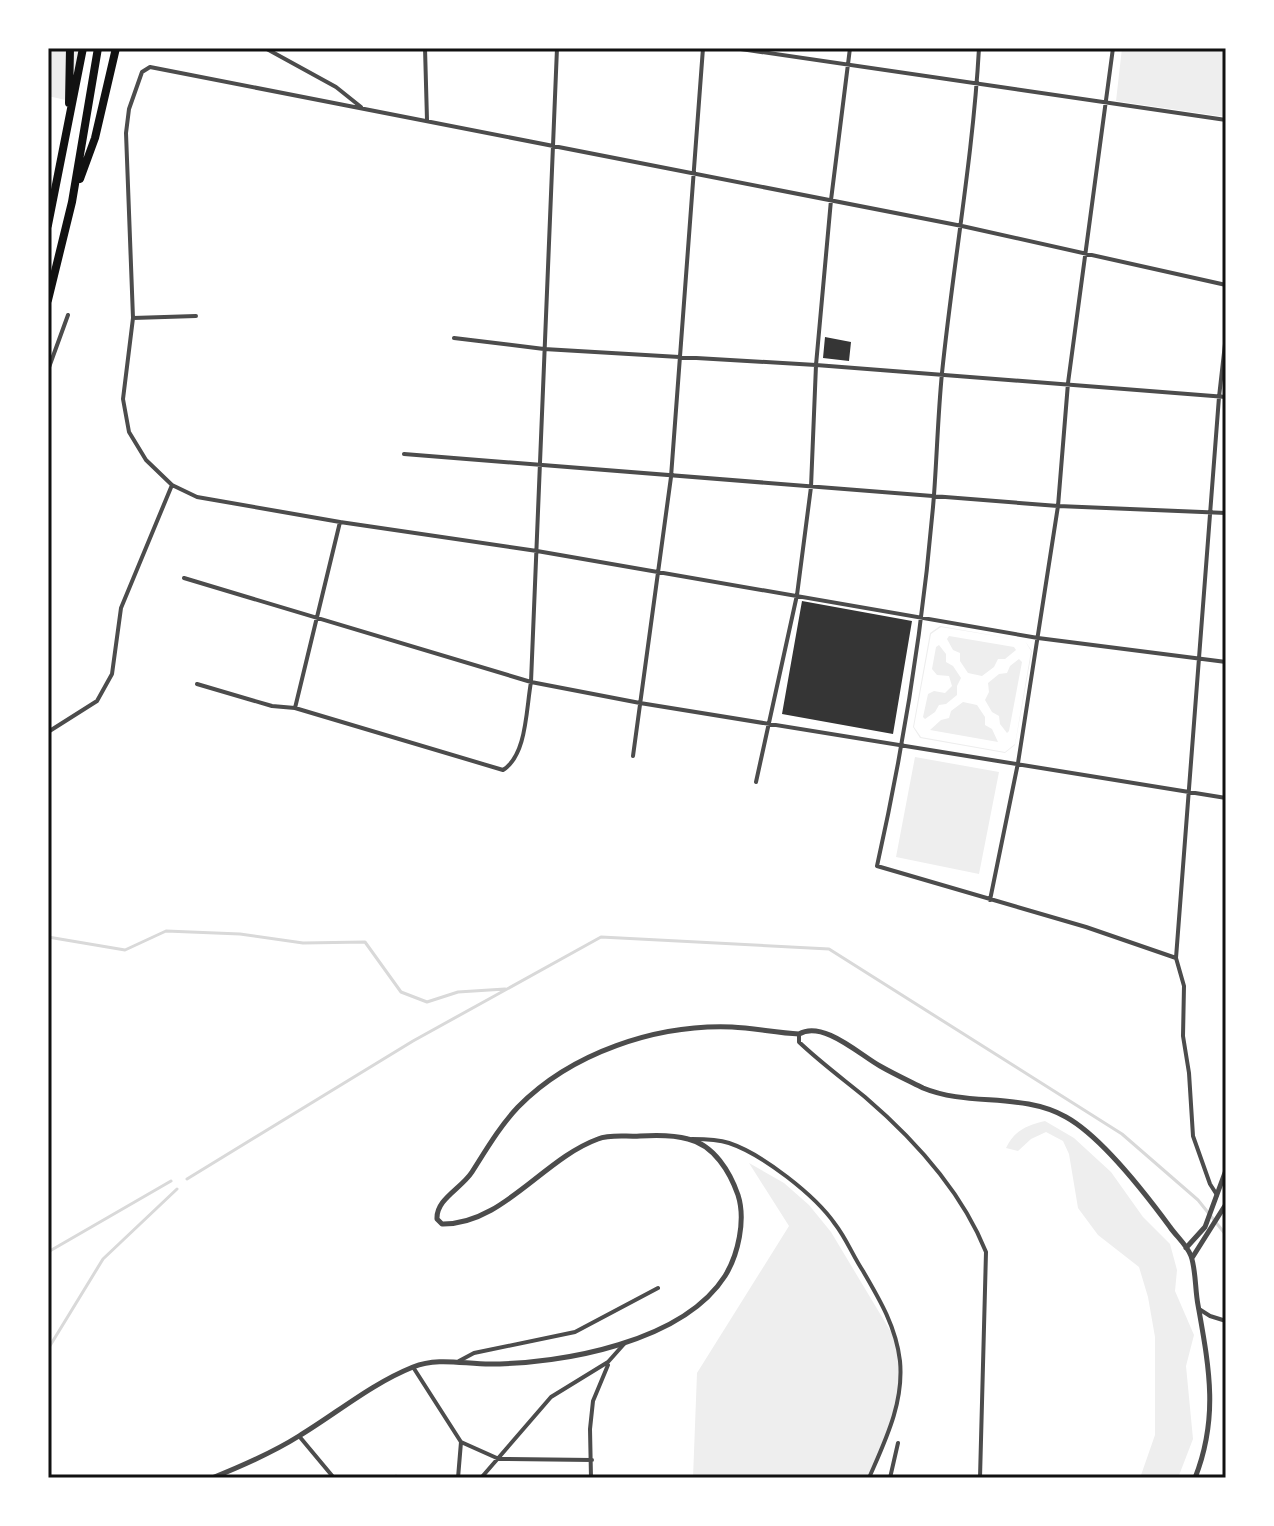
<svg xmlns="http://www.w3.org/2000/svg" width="1274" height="1526" font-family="Manrope,sans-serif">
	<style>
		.green { fill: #eee; fill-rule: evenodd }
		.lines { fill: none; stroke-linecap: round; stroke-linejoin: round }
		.stream { stroke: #d9d9d9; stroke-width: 3 }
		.building { fill: #353535 }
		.minor { stroke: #4c4c4c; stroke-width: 4 }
		.tertiary { stroke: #4c4c4c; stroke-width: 5 }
		.motorway { stroke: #111; stroke-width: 8 }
		.neatline { fill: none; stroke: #111; stroke-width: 3 }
	</style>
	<rect width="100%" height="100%" fill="#fff"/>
	<path class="green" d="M48 48H79L70 101 48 96Z
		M1122 48H1226V117L1116 101Z
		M940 626 1025 641 1032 651 1015 745 1005 753 920 738 913 727 930 633ZM941 627 1025 641 1031 651 1015 744 1005 752 921 737 914 727 931 634Z
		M949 636 1014 647 1016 650 1005 659H998L994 667 982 676 968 673 960 661V653L953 650 947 639Z
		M939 645 946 654V662L953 666 961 678 957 686V695L946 704 939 705 935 712 925 719 923 717 928 694 934 691 945 693 952 686 949 676 937 675 932 669 936 647Z
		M1019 659 1022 662 1009 731 1007 733 1000 724 999 716 992 712 985 700 989 692 988 683 999 674 1007 673 1010 666Z
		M963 702 977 705 985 717V725L992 729 998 742 930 730 941 720 949 718 951 711Z
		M915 757 999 772 979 874 896 857Z
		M1045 1121 1074 1138 1111 1172 1143 1217 1170 1244 1177 1270 1175 1291 1194 1335 1186 1366 1193 1439 1178 1478H1140L1155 1435V1337L1148 1297 1139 1267 1098 1235 1078 1208 1069 1154 1063 1141 1046 1132 1031 1139 1018 1151 1006 1148C1014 1131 1027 1125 1045 1121Z
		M749 1163 784 1183 809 1205 831 1232 900 1347 898 1407 869 1478H693L697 1373 789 1226Z"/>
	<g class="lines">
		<path class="stream" d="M48 937 125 950 166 931 240 934 303 943 365 942 401 992 427 1002 458 992 505 989
			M187 1179 413 1041 601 937 829 949 1122 1134 1198 1200 1226 1235
			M48 1242 49 1243
			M48 1252 171 1181
			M48 1349 103 1259 177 1189
			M396 1478V1476"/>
	</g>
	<path class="building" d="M825 337 851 342 849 361 823 358Z
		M802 601 912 621 893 734 782 714Z"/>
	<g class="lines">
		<path class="minor" d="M265 48 336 87 361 107
			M425 48 427 120
			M734 48 1226 120
			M979 48C973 157 953 265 942 373 938 414 937 454 934 495 924 619 904 745 877 866L1086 927 1176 958
			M1226 285 962 226 150 67 142 72 129 109 126 133 133 318 123 399 129 432 146 460 172 485 197 497 340 522 537 551 1038 638 1226 662
			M133 318 196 316
			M454 338 544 349 816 365 1226 397
			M48 370 68 315
			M404 454 1058 506 1226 513
			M184 578 531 682 640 703 1226 798
			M197 684 272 706 295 708 503 770C527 755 526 709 531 682L557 48
			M295 708 340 522
			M48 732 97 701 112 674 121 608 172 485
			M633 756 671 477 703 48
			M756 782 797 595 811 487 816 365 831 200 850 48
			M990 900 1018 763 1058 506 1068 383 1113 48
			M799 1034V1042C820 1062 843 1079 865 1097 914 1139 962 1192 986 1252L980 1478
			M692 1139C704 1139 717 1139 729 1143 762 1154 815 1195 835 1224 846 1238 853 1256 863 1271 880 1300 896 1327 900 1361 904 1403 885 1441 869 1478
			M1217 1195 1210 1184 1193 1136 1189 1073 1183 1036 1184 986 1176 958 1219 397 1226 335
			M1199 1309 1210 1316 1226 1321
			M459 1361 474 1353 575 1332 658 1288
			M413 1367 461 1442 458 1478
			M299 1436 334 1478
			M461 1442 499 1459 592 1460
			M481 1478 551 1397 608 1362 624 1344
			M591 1478 590 1429 593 1401 608 1365
			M890 1478 898 1443"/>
		<path class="tertiary" d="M1186 1248 1205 1227 1226 1170
			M1192 1258 1226 1204
			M212 1478C242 1466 272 1453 299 1436 337 1413 371 1384 413 1367 438 1357 463 1364 490 1364 562 1364 683 1342 725 1276 738 1255 746 1220 738 1195 730 1172 714 1145 688 1139 674 1135 655 1135 640 1136 627 1137 610 1134 598 1139 543 1159 502 1225 442 1224L437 1219C436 1199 461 1189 472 1172 486 1150 500 1126 518 1107 571 1053 656 1024 732 1027 754 1028 777 1033 799 1034 823 1020 860 1055 880 1066 894 1074 909 1081 923 1088 969 1107 1022 1092 1066 1117 1102 1137 1145 1193 1170 1227 1176 1236 1187 1245 1191 1256 1196 1270 1195 1290 1198 1305 1209 1367 1219 1417 1195 1478"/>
		<path class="motorway" d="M69 103 70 48
			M80 179 95 138 116 48
			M48 225 83 48
			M48 300 72 202 98 48"/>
	</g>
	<rect width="1274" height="1526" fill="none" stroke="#ffffff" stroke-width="100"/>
	<rect x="50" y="50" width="1174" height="1426" class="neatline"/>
</svg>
